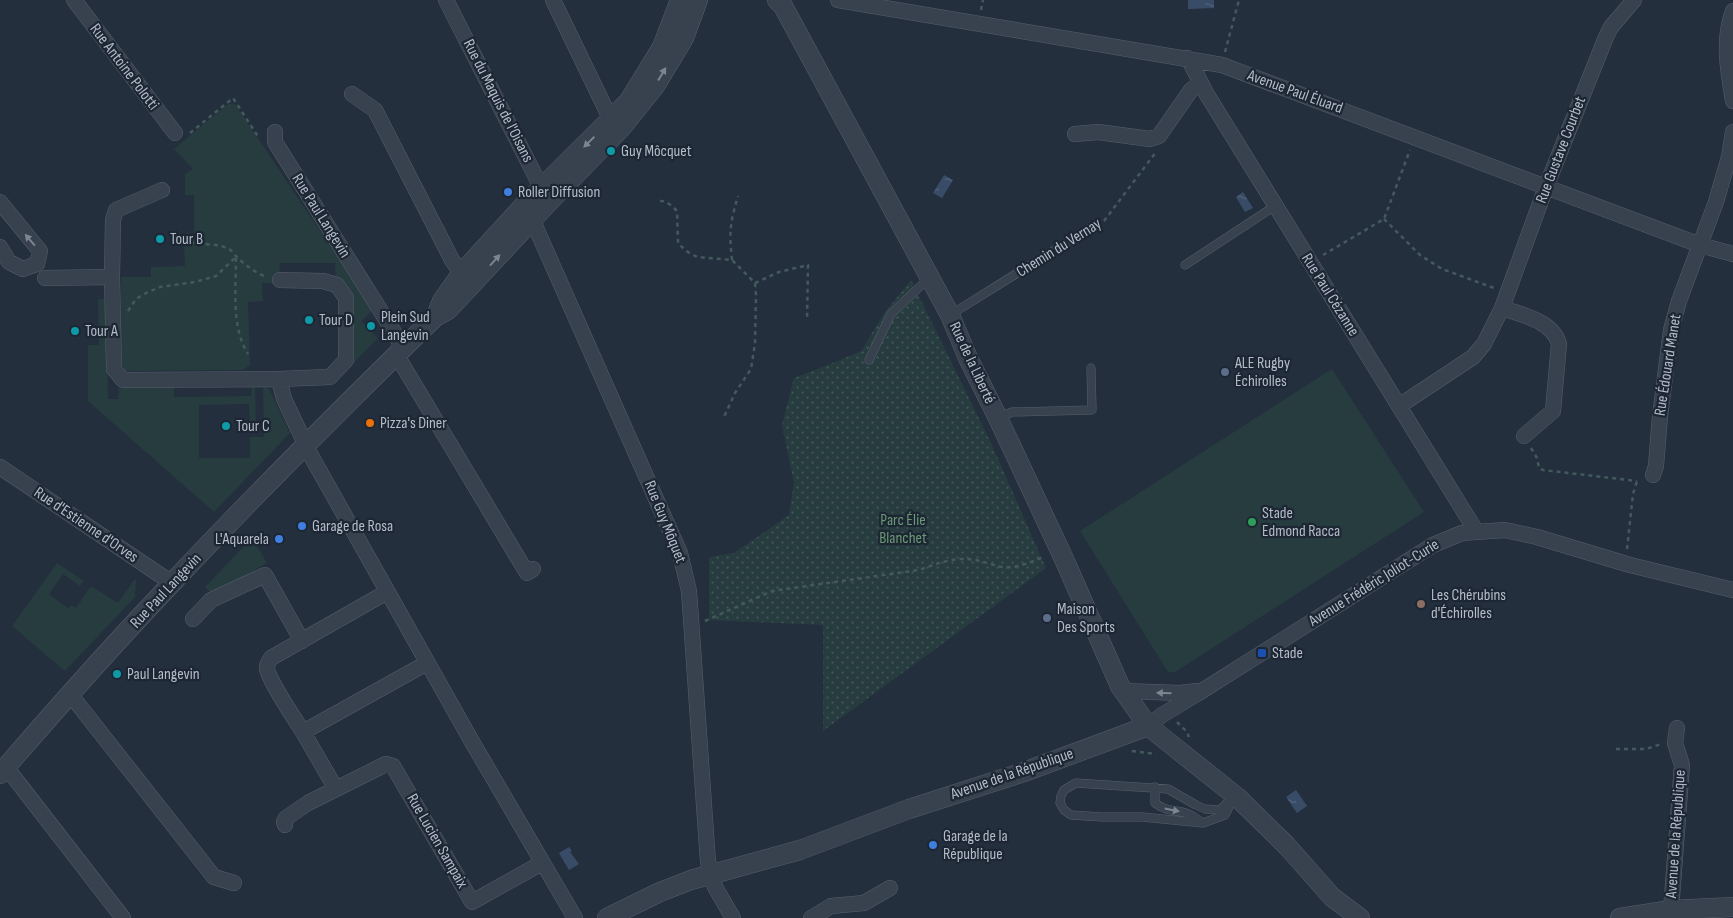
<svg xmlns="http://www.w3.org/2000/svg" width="1733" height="918" font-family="'Sofia Sans Condensed',sans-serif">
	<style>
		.grass { fill: #263c3f }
		.park { fill: url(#park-dots) }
		.water { fill: url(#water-ripples) }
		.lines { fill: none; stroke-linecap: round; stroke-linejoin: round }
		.service-casing { stroke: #565f6c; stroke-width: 9 }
		.minor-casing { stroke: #565f6c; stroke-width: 16 }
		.tertiary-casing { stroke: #565f6c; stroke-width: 20 }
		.path { stroke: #44595c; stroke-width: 2.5; stroke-dasharray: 4 4; stroke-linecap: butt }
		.service { stroke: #38414e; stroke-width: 8 }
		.minor { stroke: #38414e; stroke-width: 15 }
		.tertiary { stroke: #38414e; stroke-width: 19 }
		.oneway { fill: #7c8592 }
		.culture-dot { fill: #0f9aa8; stroke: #1d2633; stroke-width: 2 }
		.shop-dot { fill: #3f7fe0; stroke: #1d2633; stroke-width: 2 }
		.service-dot { fill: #5c6f8a; stroke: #1d2633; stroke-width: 2 }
		.food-dot { fill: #e8710a; stroke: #1d2633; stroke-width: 2 }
		.leisure-dot { fill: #2e9e5b; stroke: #1d2633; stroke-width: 2 }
		.education-dot { fill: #8d6e63; stroke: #1d2633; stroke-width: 2 }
		.transit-dot { fill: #1a4fb4; stroke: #1d2633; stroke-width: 2 }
		.labels { text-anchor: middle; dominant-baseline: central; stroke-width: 4.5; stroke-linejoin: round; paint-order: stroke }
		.street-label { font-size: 16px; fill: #b4bcc9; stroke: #1d2633 }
		.poi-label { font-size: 16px; fill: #b4bcc9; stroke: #1d2633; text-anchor: start }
		.park-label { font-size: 16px; fill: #6b9a76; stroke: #1d2633 }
	</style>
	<defs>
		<pattern id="park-dots" width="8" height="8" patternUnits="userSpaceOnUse" patternTransform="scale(1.25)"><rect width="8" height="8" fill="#263c3f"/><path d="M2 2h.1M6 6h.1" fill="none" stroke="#435659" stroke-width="1.8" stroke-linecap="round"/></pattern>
		<pattern id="water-ripples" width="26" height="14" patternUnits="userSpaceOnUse" patternTransform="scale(1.25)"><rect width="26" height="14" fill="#394c67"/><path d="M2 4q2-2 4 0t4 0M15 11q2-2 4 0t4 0" fill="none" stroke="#53647b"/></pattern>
	</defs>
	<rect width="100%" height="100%" fill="#242f3e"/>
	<path class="grass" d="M228 104H235L373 310 361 321 378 338 353 364 348 361 336 280 335 263H280L279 283H262L263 301 248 302 250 365 243 370 126 371 121 364V277H151V267L185 266 184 244H194V195H185V174L193 169 174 149Z
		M98 299H107L108 399H118L119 386 174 385V397L251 396 252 384H255L256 426 250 429 249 404 199 405V458H250V437H264L263 384 269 389 290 433 214 512 88 401V345H99Z
		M1332 369 1424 512 1175 672H1168L1080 531Z
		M252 538 267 563 212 594 205 587Z
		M57 563 84 581 80 586 63 574 49 594 68 608 71 605 76 608 91 586 118 603 134 580H136L135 597 65 671 12 626Z"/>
	<path class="park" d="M911 280 991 443 1046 568 823 731V625L709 620V557L734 553 789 515 794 483 782 425 794 378 823 367 861 351 885 312Z"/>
	<path class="water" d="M1188 0H1214V8L1188 9Z
		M944 175 953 180 942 198 933 193Z
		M1243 192 1253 208 1245 212 1236 197Z
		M1296 790 1307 806 1297 813 1286 797Z
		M569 847 572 851 570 852 579 864 569 870 559 853Z"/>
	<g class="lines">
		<defs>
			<path id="service" d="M1185 265 1275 206
				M950 315 1088 229
				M869 360 891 314 930 277
				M998 418 1012 412 1092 410 1091 368
				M1076 783 1168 789 1196 805 1205 809 1220 810 1235 795 1225 815 1203 823 1142 817H1102L1071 815 1064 810 1060 803 1061 796 1064 790Z
				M1155 787V803C1165 811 1175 810 1186 813 1191 815 1196 818 1200 821"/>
			<path id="minor" d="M74 0 175 133
				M446 0 546 197
				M553 0 611 120 619 125
				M838 0 1222 65 1700 245 1733 254
				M1733 11C1722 41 1728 70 1733 101
				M1188 58 1206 93 1476 531
				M352 94 375 110 452 260 467 282
				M275 132V142L397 337 402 349
				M1075 134 1098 132 1150 139 1159 136 1191 90 1200 83
				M162 190 116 210 113 220 112 277 114 369 123 380 279 379 330 377 346 360V298L337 285 323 281 280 280
				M0 202 40 251 37 264 23 269 9 262 0 247
				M528 210 680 553 689 591 708 862 715 887 733 918
				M45 278 112 277
				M1502 308C1522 315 1553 321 1559 344L1553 411 1524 436
				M396 354 527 573 533 569
				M279 379 284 399 310 454 471 740 575 918
				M1399 406 1473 357 1484 344 1502 308 1546 187 1606 37 1611 27 1634 0
				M0 467 172 583
				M1653 475 1656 466 1660 416 1671 330 1679 301 1716 202 1729 157 1733 132
				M193 619 211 600 265 575 302 641
				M427 663 303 732 336 789 386 764 393 766 472 902 542 863
				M1124 691 1180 693 1197 691
				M70 694 214 877 234 883
				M1148 726 1162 715 1197 694 1433 545 1462 533 1505 530 1537 537 1630 565 1733 590
				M303 732C295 719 270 683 267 669 266 665 269 662 271 658L387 592
				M6 767 123 918
				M285 825 284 822 286 818 308 803 336 789
				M1671 910 1682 765 1675 743 1677 728
				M811 918 831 906 864 903 890 888"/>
			<path id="tertiary" d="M777 0 783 6 950 315 968 358 998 418 1064 559 1120 686 1148 726 1237 797 1287 846 1332 897 1360 918
				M438 311 442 301 461 274 481 252 525 204 629 101 662 47 680 0
				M0 774C56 709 113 645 172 583 257 492 346 404 435 317L448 310 548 203 622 127 655 86 684 38 698 0
				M607 918 660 892 691 880 800 850 909 809 1024 772 1148 726
				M1620 918 1671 910 1733 907"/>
		</defs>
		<use href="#service" class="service-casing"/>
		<use href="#minor" class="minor-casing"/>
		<use href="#tertiary" class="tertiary-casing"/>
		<path class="path" d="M981 10 983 0
			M1225 52 1239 0
			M190 133 233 98 259 138
			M660 201C666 200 673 207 677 211L678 243 686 251 697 257 732 260 755 283 756 295 755 343 751 369 735 393 723 419
			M1384 219 1420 255 1442 269 1494 288
			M1097 225 1104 221 1156 152
			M187 234 194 244C205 244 219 244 229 249 233 251 234 255 237 257 245 265 257 274 267 277
			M1323 255 1384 219 1410 150
			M236 258C236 289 231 327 248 354
			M732 260C729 232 730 223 738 196
			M755 283 779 272 808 265 807 320
			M128 311 136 299 146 293 160 287 195 282 216 276 236 257
			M1531 448 1537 458 1539 468 1543 470 1637 481
			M1627 549 1633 494 1637 481
			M705 621 772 591 919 570C933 565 946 560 960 559 976 558 988 564 1002 567 1016 569 1031 562 1043 557L1044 558
			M1177 722 1187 732 1189 737
			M1616 749H1646L1661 744
			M1132 751 1156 754"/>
		<use href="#service" class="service"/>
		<use href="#minor" class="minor"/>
		<use href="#tertiary" class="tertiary"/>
	</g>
	<defs><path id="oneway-solid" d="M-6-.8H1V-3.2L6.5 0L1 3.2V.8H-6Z" transform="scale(1.25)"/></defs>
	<g class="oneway">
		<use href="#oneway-solid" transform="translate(662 74) rotate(-59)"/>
		<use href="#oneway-solid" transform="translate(589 142) rotate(136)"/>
		<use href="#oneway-solid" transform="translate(30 240) rotate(-131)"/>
		<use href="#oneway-solid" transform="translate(495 260) rotate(-48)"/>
		<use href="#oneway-solid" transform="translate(1164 693) rotate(-179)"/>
		<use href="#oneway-solid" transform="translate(1172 810) rotate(11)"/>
	</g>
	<g class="culture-dot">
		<circle cx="611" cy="151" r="5"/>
		<circle cx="160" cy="239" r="5"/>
		<circle cx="309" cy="320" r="5"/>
		<circle cx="371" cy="326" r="5"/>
		<circle cx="75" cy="331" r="5"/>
		<circle cx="226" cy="426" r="5"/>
		<circle cx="117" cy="674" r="5"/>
	</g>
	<g class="shop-dot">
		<circle cx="508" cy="192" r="5"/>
		<circle cx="302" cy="526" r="5"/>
		<circle cx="279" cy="539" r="5"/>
		<circle cx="933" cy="845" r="5"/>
	</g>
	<g class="service-dot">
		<circle cx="1225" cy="372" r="5"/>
		<circle cx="1047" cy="618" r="5"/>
	</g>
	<circle class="food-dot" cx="370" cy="423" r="5"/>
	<circle class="leisure-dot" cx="1252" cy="522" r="5"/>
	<circle class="education-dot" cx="1421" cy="604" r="5"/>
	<rect class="transit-dot" x="1257" y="648" width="10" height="10" rx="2.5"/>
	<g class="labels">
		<g class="street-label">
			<text transform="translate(124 67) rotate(53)">Rue Antoine Polotti</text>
			<text transform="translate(1295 92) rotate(20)">Avenue Paul Éluard</text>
			<text transform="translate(498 101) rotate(63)">Rue du Maquis de l'Oisans</text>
			<text transform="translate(1561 150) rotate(-69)">Rue Gustave Courbet</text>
			<text transform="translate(321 216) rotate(58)">Rue Paul Langevin</text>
			<text transform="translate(1059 248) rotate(-32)">Chemin du Vernay</text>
			<text transform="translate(1330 295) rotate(58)">Rue Paul Cézanne</text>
			<text transform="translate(972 363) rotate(65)">Rue de la Liberté</text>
			<text transform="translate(1668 365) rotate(-81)">Rue Édouard Manet</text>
			<text transform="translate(665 522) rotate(68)">Rue Guy Môquet</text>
			<text transform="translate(86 525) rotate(34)">Rue d'Estienne d'Orves</text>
			<text transform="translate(1374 583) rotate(-32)">Avenue Frédéric Joliot-Curie</text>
			<text transform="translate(166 591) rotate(-47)">Rue Paul Langevin</text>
			<text transform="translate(1012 774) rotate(-19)">Avenue de la République</text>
			<text transform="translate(1676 834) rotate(-86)">Avenue de la République</text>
			<text transform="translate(437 841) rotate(60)">Rue Lucien Sampaix</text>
		</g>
		<g class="poi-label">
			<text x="621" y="151">Guy Môcquet</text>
			<text x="518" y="192">Roller Diffusion</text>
			<text x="170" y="239">Tour B</text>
			<text x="381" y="317">Plein Sud<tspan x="381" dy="18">Langevin</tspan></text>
			<text x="319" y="320">Tour D</text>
			<text x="85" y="331">Tour A</text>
			<text x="1235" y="363">ALE Rugby<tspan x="1235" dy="18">Échirolles</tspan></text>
			<text x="380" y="423">Pizza's Diner</text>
			<text x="236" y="426">Tour C</text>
			<text x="1262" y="513">Stade<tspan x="1262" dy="18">Edmond Racca</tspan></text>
			<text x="312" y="526">Garage de Rosa</text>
			<text x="269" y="539" text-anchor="end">L'Aquarela</text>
			<text x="1431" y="595">Les Chérubins<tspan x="1431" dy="18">d'Échirolles</tspan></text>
			<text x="1057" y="609">Maison<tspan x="1057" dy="18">Des Sports</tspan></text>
			<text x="1272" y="653">Stade</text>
			<text x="127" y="674">Paul Langevin</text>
			<text x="943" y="836">Garage de la<tspan x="943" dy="18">République</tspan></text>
		</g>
		<g class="park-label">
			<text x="903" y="520">Parc Élie<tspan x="903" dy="18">Blanchet</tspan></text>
		</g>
	</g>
</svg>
